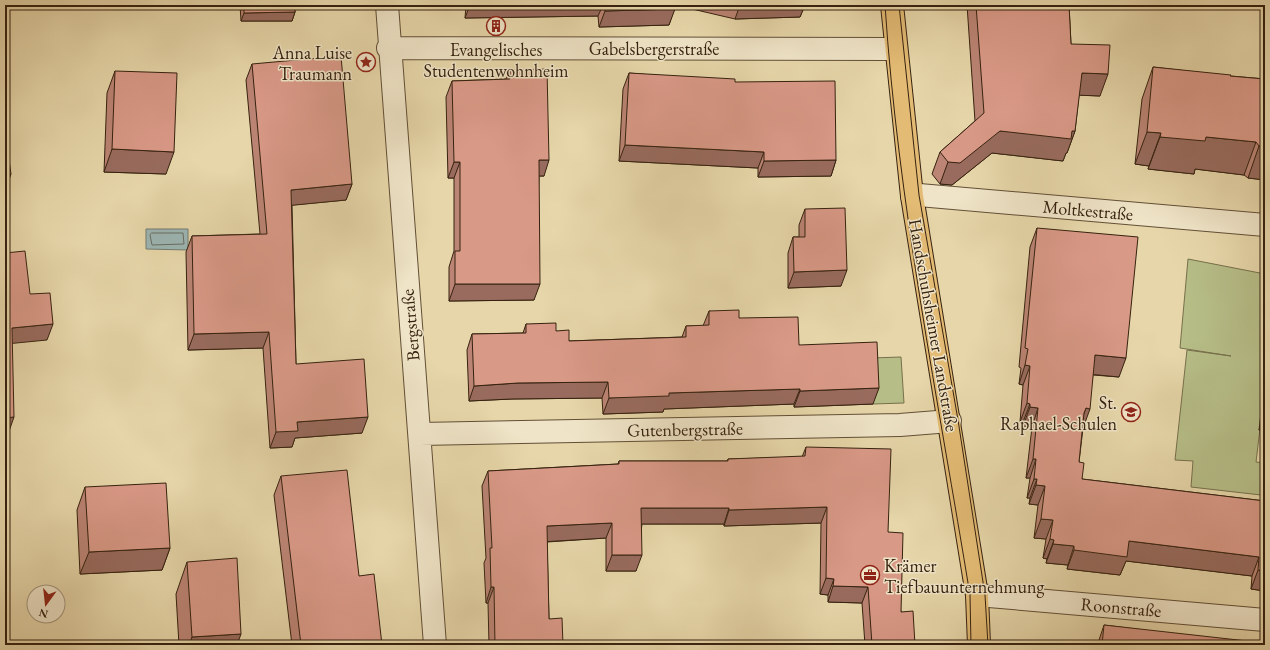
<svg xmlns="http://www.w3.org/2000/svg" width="1270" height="650" font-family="'EB Garamond',serif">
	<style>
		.green { fill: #b6bd87; stroke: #76704c }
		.water { fill: #9cb6b4; stroke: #737b72 }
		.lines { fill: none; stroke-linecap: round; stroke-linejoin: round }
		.shore { stroke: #696c62; stroke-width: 1 }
		.minor-casing { stroke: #624f36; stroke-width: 24 }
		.major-casing { stroke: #362210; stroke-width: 24 }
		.minor { stroke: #efe4c7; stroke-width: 22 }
		.major { stroke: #e3bb74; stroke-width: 22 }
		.tram { stroke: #362210; stroke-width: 1 }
		.wall { fill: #bb8474; stroke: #362210 }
		.shaded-wall { fill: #986b5e; stroke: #362210 }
		.building { fill: #d99987; stroke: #362210 }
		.labels { text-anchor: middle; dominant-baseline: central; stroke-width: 3; stroke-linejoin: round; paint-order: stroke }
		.street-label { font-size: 18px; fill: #362210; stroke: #efe4c7 }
		.poi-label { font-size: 18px; fill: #362210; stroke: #efe4c7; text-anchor: end }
	</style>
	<rect width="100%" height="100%" fill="#e6d6a9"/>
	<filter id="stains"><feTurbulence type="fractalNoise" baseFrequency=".005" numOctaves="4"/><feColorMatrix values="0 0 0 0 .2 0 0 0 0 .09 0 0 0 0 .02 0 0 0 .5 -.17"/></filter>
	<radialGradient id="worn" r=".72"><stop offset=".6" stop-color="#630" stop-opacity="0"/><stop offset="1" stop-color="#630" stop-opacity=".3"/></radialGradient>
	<path class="green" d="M1188 259 1265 274V387L1256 462 1265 463 1261 495 1191 487 1193 461 1175 460 1187 350 1231 356 1180 348Z
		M901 357 904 403 873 404 871 358Z"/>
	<path class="water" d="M146 229H188V250L146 249Z"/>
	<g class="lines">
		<path class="shore" d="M152 233H183L184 244 152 245 150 235Z"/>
		<defs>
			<path id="minor" d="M387 5 435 645
				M388 48 896 49
				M912 196 919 195 1265 225
				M420 434 900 425 950 421
				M977 595 1265 620"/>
			<path id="major" d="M892 5 912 196 977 595 979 645"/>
		</defs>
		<use href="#minor" class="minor-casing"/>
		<use href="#major" class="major-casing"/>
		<use href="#minor" class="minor"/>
		<use href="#major" class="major"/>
		<path class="tram" d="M885 5C898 203 938 399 970 595L971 645
			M899 5 919 195 958 420 985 595 988 645"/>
	</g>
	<path class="wall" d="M240 5H295V12L292 21H241Z
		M466 5H675L669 25 599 27 598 16 465 18Z
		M675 5H805L800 17 735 19Z
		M967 5H1069L1071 44 1100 96 1079 95 1075 131 1067 153H1066L1063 161 992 153 952 185 940 184 932 174 940 152 975 121Z
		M252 64 352 184 346 200 292 205 296 364 362 433 295 438 292 447 270 448 263 348 188 350 186 252 192 236 260 234 246 80Z
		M1153 67 1230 76 1265 79V180L1248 178 1244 175 1195 169 1194 174 1148 169 1149 166 1135 164 1142 99Z
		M510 70 544 176H539L534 300 449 301V267L454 251V178H448L446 97 452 81 506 79Z
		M115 71 166 174 104 172 107 93Z
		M629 73 735 82 836 160 831 176 758 177V168L619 161 623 89Z
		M805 209 841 286 788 288V253L793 237H799V225Z
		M1037 228 1119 377 1093 375 1083 428 1079 462 1082 479 1265 501V591L1251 589 1252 576 1126 561 1120 575 1067 569 1068 565 1046 563 1047 559 1043 558 1046 539 1034 538 1038 505 1029 504 1030 498H1027L1030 478H1026L1032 427 1023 426V422H1020L1023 385 1019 384 1021 368 1019 367 1030 247Z
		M709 311 739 318 799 345 873 404 794 407V404L664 409 663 412 603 414 602 398 512 399 469 401 467 350 472 334 523 333 526 324 556 331 569 341 682 337 686 326H703Z
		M1265 397V431L1259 430 1262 404Z
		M806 447 888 532 901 612 915 645H865L862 603 828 602V595L820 594 821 523 724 526V524H642L636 571H606V538L547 542 549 619 563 645H489L488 603H486L484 563 486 558 482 486 488 471 618 464 619 461H727L728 459 802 457Z
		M281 476 359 576 382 645H292L274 495Z
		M85 487 170 548 162 570 80 574 77 510Z
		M187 562 237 645H179L176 594Z
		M1104 625 1265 645H1098L1099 640Z"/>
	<path class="shaded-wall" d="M470 5H603L598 16 465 18Z
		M740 5H805L800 17 735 19Z
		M675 9 669 25 599 27 605 11Z
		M295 12 292 21H241L244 13Z
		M1082 73 1108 74 1100 96 1074 95Z
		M1000 131H1075L1067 153H1066L1063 161 992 153 952 185 940 184 948 162Z
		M1147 132 1161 133 1149 166 1135 164Z
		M1160 137H1206L1256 142 1244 175 1195 169 1194 174 1148 169Z
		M625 145 764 152 758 168 619 161Z
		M1259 146H1265V180L1248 178Z
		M112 149 174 152 166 174 104 172Z
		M539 160H549L544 176H533Z
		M836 160 831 176 758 177 764 161Z
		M454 162H460L454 178H448Z
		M11 174 5 191V175Z
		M352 184 346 200 285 206 291 190Z
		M847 270 841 286 788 288 794 272Z
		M455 284H540L534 300 449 301Z
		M53 324 47 340 6 344 12 328Z
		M269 332 263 348 188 350 194 334Z
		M1095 355 1126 358 1119 377 1088 374Z
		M1025 365 1030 366 1023 385 1019 384Z
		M608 382 602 398 512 399 469 401 474 386 518 383Z
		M879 388 873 404 794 407 800 391Z
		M800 389 794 404 664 409 663 412 603 414 609 398 669 393Z
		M1027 403 1030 404 1023 422H1020Z
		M1030 407 1038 408 1032 427 1023 426Z
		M1086 408 1090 409 1083 428 1079 427Z
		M1265 415V431L1259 430Z
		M14 417 8 434H5V418Z
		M368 417 362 433 295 438 292 447 270 448 276 432 297 422Z
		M1033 459H1036L1030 478H1026Z
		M1034 479H1037L1030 498H1027Z
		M1036 485 1045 486 1038 505 1029 504Z
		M827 507 821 523 724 526 729 510Z
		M641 508H729L724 524H636Z
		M1041 519 1053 520 1046 539 1034 538Z
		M612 523 606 538 541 542 547 526Z
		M1050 539 1054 540 1047 559 1043 558Z
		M1129 541 1259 557 1252 576 1126 561 1120 575 1067 569 1074 550Z
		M1053 544 1074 546 1068 565 1046 563Z
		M170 548 162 570 80 574 89 552Z
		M612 555H642L636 571H606Z
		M1258 570 1265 571V591L1251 589Z
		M826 578 834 579 828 595 820 594Z
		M833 586 868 587 862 603 828 602Z
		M491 587H494L488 603H486Z
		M241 634 237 645H189L192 637Z"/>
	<path class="building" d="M244 5H295V12L244 13Z
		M604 5H675V9L605 11Z
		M976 5H1069L1071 44 1110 45 1108 74 1082 73 1075 131H1072L1071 139 1000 131 960 163 948 162 940 152 984 113Z
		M341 56 352 184 291 190 296 364 364 359 368 417 297 422 298 431 276 432 269 332 194 334 192 236 267 234 252 64Z
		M1153 67 1231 75 1230 76 1265 79V146H1259L1256 142 1206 137 1205 141 1160 137 1161 133 1147 132Z
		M547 69 549 160H539L540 284H455V251H460V162H454L452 81 510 79V70Z
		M115 71 177 73 174 152 112 149Z
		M629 73 735 79V82L835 81 836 160 764 161V152L625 145Z
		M5 130 11 174 5 175Z
		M845 208 847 270 794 272 793 237H805V209Z
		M1037 228 1138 237 1126 358 1095 355 1090 409 1086 408 1084 413 1079 462 1084 463 1082 479 1265 501V571L1258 570 1259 557 1129 541 1127 557 1074 550V546L1053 544 1054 540 1050 539 1053 520 1041 519 1045 486 1036 485 1037 479H1034L1036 459H1033L1038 408 1030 407V404L1027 403 1030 366 1025 365 1028 349 1025 348Z
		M25 251 30 294 50 293 53 324 12 328 14 417 5 418V253Z
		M739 310V318L798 317 799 345 877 342 879 388 800 391V389L669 393V396L609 398 608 382 518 383 474 386 472 334 526 333V324L556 323V331L569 330V341L686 337V326L709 325V311Z
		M806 447 891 449 888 532 903 533 901 612 913 611 915 645H872L868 587 833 586 834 579 826 578 827 507 729 510V508H641L642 555H612V523L547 526 549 619 562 618 563 645H495L494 587H491L490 548H492L488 471 619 464V461H728V459L805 456Z
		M347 470 359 576 374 574 382 645H301L281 476Z
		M166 483 170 548 89 552 85 487Z
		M237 558 241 634 192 637 187 562Z
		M1104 625 1265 643V645H1102Z"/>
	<defs>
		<symbol id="building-ring" viewBox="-11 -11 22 22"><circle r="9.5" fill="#efe4c7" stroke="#8f2418" stroke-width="1.5"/><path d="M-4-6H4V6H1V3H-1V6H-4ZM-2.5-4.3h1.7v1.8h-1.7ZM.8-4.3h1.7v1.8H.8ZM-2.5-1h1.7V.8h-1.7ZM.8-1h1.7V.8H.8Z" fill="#8f2418"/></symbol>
		<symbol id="sight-ring" viewBox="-11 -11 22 22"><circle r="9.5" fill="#efe4c7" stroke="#8f2418" stroke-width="1.5"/><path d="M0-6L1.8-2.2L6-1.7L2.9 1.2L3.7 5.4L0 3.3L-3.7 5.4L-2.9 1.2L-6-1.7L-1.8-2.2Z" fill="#8f2418"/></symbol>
		<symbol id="school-ring" viewBox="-11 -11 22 22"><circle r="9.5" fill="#efe4c7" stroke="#8f2418" stroke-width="1.5"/><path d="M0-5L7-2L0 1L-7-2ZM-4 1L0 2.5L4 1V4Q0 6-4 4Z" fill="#8f2418"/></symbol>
		<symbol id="office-ring" viewBox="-11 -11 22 22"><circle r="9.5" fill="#efe4c7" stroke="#8f2418" stroke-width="1.5"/><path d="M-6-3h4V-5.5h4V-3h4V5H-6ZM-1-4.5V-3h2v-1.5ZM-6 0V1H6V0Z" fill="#8f2418"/></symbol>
	</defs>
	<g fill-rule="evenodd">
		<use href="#building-ring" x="485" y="15" width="22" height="22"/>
		<use href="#sight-ring" x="355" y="51" width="22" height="22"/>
		<use href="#school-ring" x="1120" y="401" width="22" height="22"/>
		<use href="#office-ring" x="859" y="564" width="22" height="22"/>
	</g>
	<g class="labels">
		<g class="street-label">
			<text x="654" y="48">Gabelsbergerstraße</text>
			<text transform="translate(1088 210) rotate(5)">Moltkestraße</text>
			<text transform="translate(410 325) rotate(-95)">Bergstraße</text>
			<text transform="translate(934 325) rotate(80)">Handschuhsheimer Landstraße</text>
			<text transform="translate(685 429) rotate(-1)">Gutenbergstraße</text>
			<text transform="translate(1121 607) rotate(5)">Roonstraße</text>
		</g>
		<g class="poi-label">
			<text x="496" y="49" text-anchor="middle">Evangelisches<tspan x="496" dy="21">Studentenwohnheim</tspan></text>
			<text x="352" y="52">Anna Luise<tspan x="352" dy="21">Traumann</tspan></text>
			<text x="1117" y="402">St.<tspan x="1117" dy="21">Raphael-Schulen</tspan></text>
			<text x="884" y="565" text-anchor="start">Krämer<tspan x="884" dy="21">Tiefbauunternehmung</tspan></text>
		</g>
	</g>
	<rect width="1270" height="650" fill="none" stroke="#e6d6a9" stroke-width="20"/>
	<rect x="6" y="6" width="1258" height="638" fill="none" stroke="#362210" stroke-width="2"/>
	<rect x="10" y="10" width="1250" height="630" fill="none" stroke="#362210"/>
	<g transform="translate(46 604) rotate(195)"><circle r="19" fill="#efe4c7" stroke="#a5967e"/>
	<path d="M0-3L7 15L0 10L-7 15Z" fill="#8f2418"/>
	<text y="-6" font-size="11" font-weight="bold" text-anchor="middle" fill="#362210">N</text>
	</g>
	<rect width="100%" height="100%" filter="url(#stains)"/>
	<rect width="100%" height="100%" fill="url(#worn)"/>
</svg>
